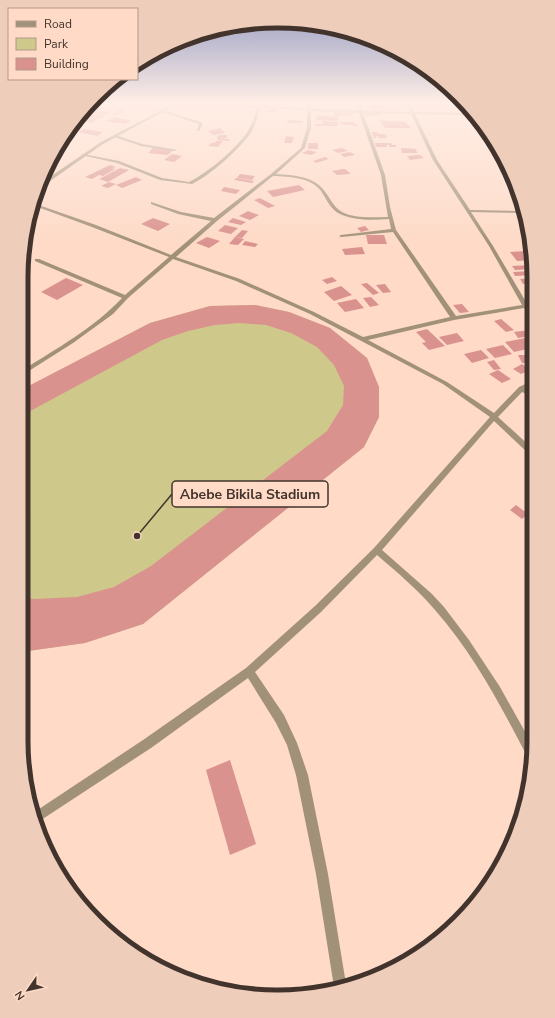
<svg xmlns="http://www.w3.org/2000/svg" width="555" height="1018" font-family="'Nunito Sans',sans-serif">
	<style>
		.green { fill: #cfc88b }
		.building { fill: #da928f }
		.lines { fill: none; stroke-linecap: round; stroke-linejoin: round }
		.minor { fill: #a29179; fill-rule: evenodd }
		.tertiary { fill: #a29179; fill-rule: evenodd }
		.rim { fill: none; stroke: #42342c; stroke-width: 5 }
		.leader { fill: none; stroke: #42342c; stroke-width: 1.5 }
		.callout-dot { fill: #42342c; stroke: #fedac7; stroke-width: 1.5 }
		.callout { fill: #fedac7; stroke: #42342c; stroke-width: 1.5 }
		.callout-label { font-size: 14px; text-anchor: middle; font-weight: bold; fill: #42342c }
	</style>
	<rect width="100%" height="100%" fill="#fedac7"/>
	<path class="green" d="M255 305 289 312 330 328 367 358 379 387V417L364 447 143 624 85 643 21 652V390L150 323 210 306Z"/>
	<path class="building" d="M371 103H381L382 109H371Z
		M120 109 126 110 117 115H111Z
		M267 109 278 110 276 113 265 112Z
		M96 110 111 112 105 115 90 113Z
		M334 112 353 113V115L339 116 337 121 315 120 317 115 335 117Z
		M371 112H380V115L365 116V114H371Z
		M90 113 105 116 99 119 84 116Z
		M84 117 98 119 91 123 81 121Z
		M115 117 122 119 114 123 106 121Z
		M123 119 131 121 124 124 116 122Z
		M288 120 303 121 302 123H287Z
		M379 120 405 122 411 128H385Z
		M322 121 338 122V126H315V124H322Z
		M340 122H354V124L358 125V126L340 124Z
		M220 128 225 133 213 135 208 131Z
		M84 129 103 132 97 136 78 132Z
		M371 132H377L378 134H385L387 138H379L378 136H376L377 138H373L372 137H374Z
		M218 135H227V138L220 139H230L229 141 217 140Z
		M286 136 294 137 292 143H284Z
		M216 141H223L218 147 208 146 211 143H214Z
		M308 143H318V149H308Z
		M375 143H391L392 145H396V147H389V145H386L387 147H376Z
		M153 148 173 150 168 155 148 153Z
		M342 148 348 151 338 153 332 150Z
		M401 148 416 149 417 153H402Z
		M308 150 317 152 311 155 302 153Z
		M350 152 355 155 344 157 340 154Z
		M172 154 182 156 174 162 164 160Z
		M420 155 424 158 410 160 407 156Z
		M325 157 329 159 316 163 313 161Z
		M110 165 116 167 112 168 115 169 103 176 99 175 92 179 85 177Z
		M120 168 129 170 108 182 99 179Z
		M343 169H345L351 174 337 175 332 171Z
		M240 174 255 176 252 180 237 178Z
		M136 177 142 180 122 188 116 185Z
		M236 178 254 181 252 183 234 180Z
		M109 182 116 184 108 188 101 186Z
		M299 185 305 190 273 197 267 191Z
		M224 187 240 190 236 194 221 191Z
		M260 198 275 206 268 208 254 200Z
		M248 211 259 215 250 220 239 216Z
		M153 218 170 224 158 231 141 224Z
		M233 218 246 222 241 225 228 222Z
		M225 225 238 228 231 234 218 231Z
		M365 226 369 230 361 232 357 228Z
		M242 230 248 231 242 238 235 237Z
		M366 235H384L387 244H368Z
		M207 237 220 241 209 248 196 243Z
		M235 237 244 239 238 245 229 244Z
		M245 241 258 244 255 247 242 245Z
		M362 247 365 254 345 255 342 249Z
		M526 251 532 260 517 261 510 252Z
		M532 265V269L515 270 512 266Z
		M532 271V275L515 276 513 272Z
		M332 277 337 281 327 284 322 280Z
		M66 278 83 285 57 300 41 292Z
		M532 278V287L530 284H523L520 279Z
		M367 283 379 293 373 295 361 284Z
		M385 284 391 292 383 293 376 285Z
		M341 286 352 295 334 301 324 292Z
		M371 297 379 305 370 307 363 298Z
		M356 299 364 308 345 312 337 303Z
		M462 304 469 312 460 313 453 305Z
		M255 305 289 312 330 328 367 358 379 387V417L364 447 143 624 85 643 21 652V597L34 599 77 597 114 587 151 566 327 431 343 405 344 386 334 365 317 347 291 333 266 325 239 323 215 325 188 331 162 340 21 416V390L150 323 210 306Z
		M501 319 514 330 506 332 494 321Z
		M427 329 445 346 429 350 422 343 426 342 416 332Z
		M530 330 532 336 518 338 514 332Z
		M457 333 464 341 447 345 439 337Z
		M525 338 532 346V348L514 352 505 342Z
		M503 345 512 354 495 358 486 349Z
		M481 350 489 358 472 363 464 354Z
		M518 355H527L532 363H522Z
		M494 360 501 369 494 370 487 362Z
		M522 364 530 370 521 374 513 369Z
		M498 370 511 379 502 383 489 374Z
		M516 505 528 514 522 519 510 510Z
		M230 760 256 844 230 855 206 770Z"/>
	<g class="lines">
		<path class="minor" d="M200 103 257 106 259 103 261 104 260 106 307 108V103H311V109L359 110 356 103H360L362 111 410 112 406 103H410L414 112 471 113 473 115 415 114 437 160 470 210 523 211 524 213 471 212 493 246 532 312V319L530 318 524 308 454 320 368 340 447 382 494 413 519 387 532 381V386L526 389 532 392V397L522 392 498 417 532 448 533 454H529L494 421 382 550 432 594 444 607 469 640 500 687 533 746V761L529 760C502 708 474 654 435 610 418 590 397 572 377 555L321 612 255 672 284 715 297 743 308 775 328 874 346 984 334 987 316 874 296 775 287 745 276 723 248 678 151 748 35 824 33 813 143 740 246 668 315 606 374 548 490 417 443 384 310 314 236 281 173 259 128 298 113 314 73 343 21 376V371C56 349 94 328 122 298L35 261V259H39L125 295 169 257 92 227 32 205 33 203 96 225 171 255 211 221 178 214 151 204V202L181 212 214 218 271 174 301 148 307 128V110L260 108C258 117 255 126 250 134 236 152 212 174 192 184L160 180 117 163 81 155 83 154 119 161 162 178 189 182C209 172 236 149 248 131 252 124 255 116 257 108ZM311 111 359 113 381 175 388 217C373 217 355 219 342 212 334 207 331 200 326 193 315 176 294 175 276 174L305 148 311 128ZM363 113 411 114 433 160 489 246 522 305 456 316 396 230 390 207 385 175ZM273 176C289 177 311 177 321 191 327 200 331 210 340 214 355 221 373 220 389 219L391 229 341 235 339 236 341 237 393 232 450 317 363 337 314 312 240 279 176 257 217 221Z
			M162 110 201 122 203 124 199 131H197L199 124 162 112Z
			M115 135 142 144 177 150 175 151 141 146 114 137Z"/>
		<path class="tertiary" d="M175 103H179L103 144 43 186H40L41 183 101 142Z"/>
	</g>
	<linearGradient id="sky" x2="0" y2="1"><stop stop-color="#939ac2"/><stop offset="0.42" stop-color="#ffeee6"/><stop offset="1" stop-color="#ffeee6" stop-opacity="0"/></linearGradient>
	<rect width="555" height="245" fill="url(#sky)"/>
	<path d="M0 0H555V1018H0ZM277 28H278A249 249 0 0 1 527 277V741A249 249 0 0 1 278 990H277A249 249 0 0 1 28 741V277A249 249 0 0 1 277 28Z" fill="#efcdbb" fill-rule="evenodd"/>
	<path class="rim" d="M277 28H278A249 249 0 0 1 527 277V741A249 249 0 0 1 278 990H277A249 249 0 0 1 28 741V277A249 249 0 0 1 277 28Z"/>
	<path class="leader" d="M137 536L172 494"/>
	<circle class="callout-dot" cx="137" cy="536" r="4"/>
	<rect class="callout" x="172" y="481" width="156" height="26" rx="4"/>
	<g class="callout-label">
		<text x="250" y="499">Abebe Bikila Stadium</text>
	</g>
	<rect x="8" y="8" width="130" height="72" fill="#fedac7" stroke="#b39889"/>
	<rect x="16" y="21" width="20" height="6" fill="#a29179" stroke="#b39889"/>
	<text x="44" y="28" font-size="12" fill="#42342c">Road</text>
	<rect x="16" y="38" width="20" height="12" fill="#cfc88b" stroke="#b39889"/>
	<text x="44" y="48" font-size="12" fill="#42342c">Park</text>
	<rect x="16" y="58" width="20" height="12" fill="#da928f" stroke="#b39889"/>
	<text x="44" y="68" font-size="12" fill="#42342c">Building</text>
	<g transform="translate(28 990) rotate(236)" stroke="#fedac7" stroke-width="3" paint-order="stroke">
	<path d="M0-3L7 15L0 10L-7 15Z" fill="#42342c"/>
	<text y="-6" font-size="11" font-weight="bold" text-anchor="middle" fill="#42342c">N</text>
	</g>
</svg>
